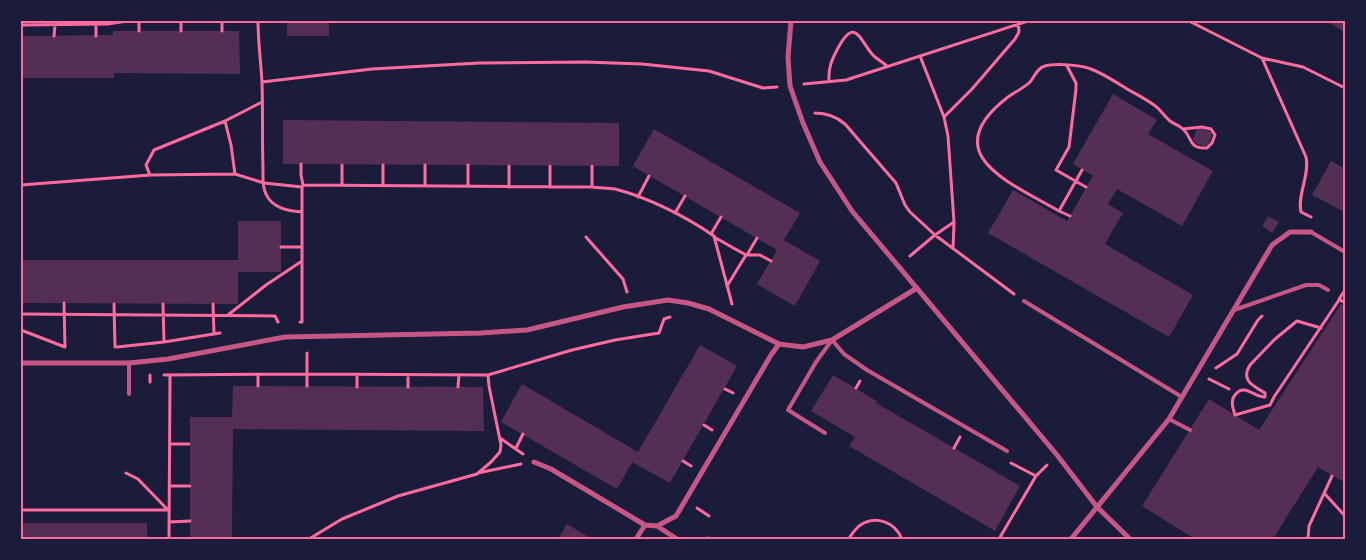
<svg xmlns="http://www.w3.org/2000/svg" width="1366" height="560" font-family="'Times New Roman',serif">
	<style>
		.building { fill: #542f53 }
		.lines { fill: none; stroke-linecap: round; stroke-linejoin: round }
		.path { stroke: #ff6b9d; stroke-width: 3 }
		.service { stroke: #c65784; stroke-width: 4 }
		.minor { stroke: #c65784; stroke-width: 5 }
		.neatline { fill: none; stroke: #ff6b9d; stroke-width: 2 }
	</style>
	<rect width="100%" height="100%" fill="#1b1b3a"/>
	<path class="building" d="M287 21H329V36H287Z
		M1326 21H1345V32Z
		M113 31H239L240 74 114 73V78H21V36L113 35Z
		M1113 94 1157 120 1148 134 1213 171 1182 226 1117 189 1108 204 1123 213 1105 244 1193 295 1169 337 988 233 1013 190 1067 221 1093 176 1073 164Z
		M283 120 619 123V166L283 164Z
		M1201 128 1211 132 1212 135 1208 145 1204 146 1195 143 1193 139 1197 129Z
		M654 129 800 213 784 240 820 261 795 306 757 284 777 250 633 166Z
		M1331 161 1345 169V212L1312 195Z
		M1268 216 1279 222 1272 233 1262 226Z
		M238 221H281V272H238V304L21 303V260H238Z
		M1341 304 1345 306V476L1342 481 1318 467 1273 539H1195L1142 506 1209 399 1259 430Z
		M700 345 737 366 670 483 632 462 617 489 501 422 522 384 638 452Z
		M833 375 877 401 876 403 1020 486 995 531 849 446 855 437 811 411Z
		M233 386 483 387 484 431 233 429 232 539H190V417H232Z
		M21 523H147V539H21Z
		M567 524 592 539H558Z"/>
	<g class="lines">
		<path class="path" d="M222 21V31
			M258 21C258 42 261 62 262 83 263 111 262 139 263 168 263 176 262 187 266 194 272 208 288 211 302 212
			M1189 21 1262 58 1306 157C1310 176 1297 194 1301 212L1311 217
			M96 24V36
			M21 25 108 24 127 21
			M139 31V21
			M181 31V21
			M54 36 55 25
			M920 56 944 117
			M1262 58 1303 67 1345 88
			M1067 66 1076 83V89L1069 147 1056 170 1086 187
			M829 81C828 68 832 59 838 48 855 16 860 40 872 54 876 59 883 62 887 66
			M262 82 372 69 479 63 585 62 642 64 709 71 763 88 777 87
			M804 84 846 80 1028 21
			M262 102 225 121 154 150 146 165 150 175 235 174 264 183 302 187
			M815 113C826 113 837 117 845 124L896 183 905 205 910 212 935 235 1014 294
			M225 121 231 145 235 174
			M301 164V175L303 185
			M383 165V186
			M425 165V186
			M468 165V186
			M509 166V187
			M550 166V187
			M1082 170 1059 211C1011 183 934 154 1008 97 1015 92 1024 88 1030 82 1035 76 1037 68 1045 66 1056 63 1081 65 1091 69 1104 74 1116 82 1127 89 1136 94 1146 99 1154 105 1160 109 1164 116 1170 121 1174 124 1179 125 1183 129 1193 138 1188 149 1207 148L1212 143 1215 135 1211 129 1202 127 1183 129
			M21 185 150 175
			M342 185V165
			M592 187V166
			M638 197 649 176
			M1059 211 1070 216
			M675 213 685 196
			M711 234 721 217
			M586 237 623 279 627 292
			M714 237 746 255 727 286
			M281 247H302
			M953 248 954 223
			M746 255H760L771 261
			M747 255 757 238
			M910 256 935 235 954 222 948 136 944 117 972 89 1015 39 1019 32 1018 21
			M1345 290 1339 299 1345 303
			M114 304 115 347
			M163 304 164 342
			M213 304 214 334
			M21 314 275 316 278 322
			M228 315 266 285 302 261
			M300 322H302V187L303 185 592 187C599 188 607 188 615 189 647 197 687 217 714 236L732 304
			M1321 328 1297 321 1275 339 1250 365C1240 381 1254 386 1265 393V397C1255 398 1244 382 1235 395 1230 401 1233 408 1235 415L1270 405 1274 397 1339 300
			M21 330 65 347 64 303
			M117 347 164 342 220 333
			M307 353V386
			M1216 368 1237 354 1258 320 1262 316
			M164 375 306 374 488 375 572 350 615 340 659 333 664 319 670 317
			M258 375V386
			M357 375V387
			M1209 379 1229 389
			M150 382V375
			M408 387V375
			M458 387 459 375
			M856 388 860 381
			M725 389 733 393
			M704 425 712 430
			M500 438 523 454
			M170 444H189
			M516 448 523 434
			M954 448 960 437
			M683 461 691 466
			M1011 463 1036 476 1047 465
			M126 473 138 479 168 510
			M478 473 521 464
			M169 486H190
			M1325 494 1345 516
			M697 508 709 516
			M21 510H169
			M169 522 190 521
			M169 539 170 375
			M309 539 342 519 398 496 477 474 491 462 500 452 501 445 489 386 488 375
			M708 539V538
			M849 539C851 534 855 530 859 526 875 514 895 522 902 539
			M999 539 1036 476
			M1308 539 1309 526 1332 476"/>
		<path class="service" d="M1311 232 1345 252
			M1024 301 1182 397
			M1234 310 1306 285H1319L1328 290
			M129 394V363
			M1169 419 1190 430
			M825 433 788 410 816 362 832 340 844 354 867 370 1007 451"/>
		<path class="minor" d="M791 21 788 57 790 86 803 123 820 162 852 211 1057 455 1097 507 1130 539
			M21 363H129L168 359 285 337 481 333 527 330 623 307 668 300 688 303 709 309 779 344 803 347 832 340 917 288
			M534 462 551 469 645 525
			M657 526 677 539
			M636 539 645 525 657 526 676 516 771 355 779 344
			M1071 539 1169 419 1272 245 1290 232H1311"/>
	</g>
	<rect width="1366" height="560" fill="none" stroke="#1b1b3a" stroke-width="45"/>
	<rect x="22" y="22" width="1322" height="516" class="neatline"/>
</svg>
